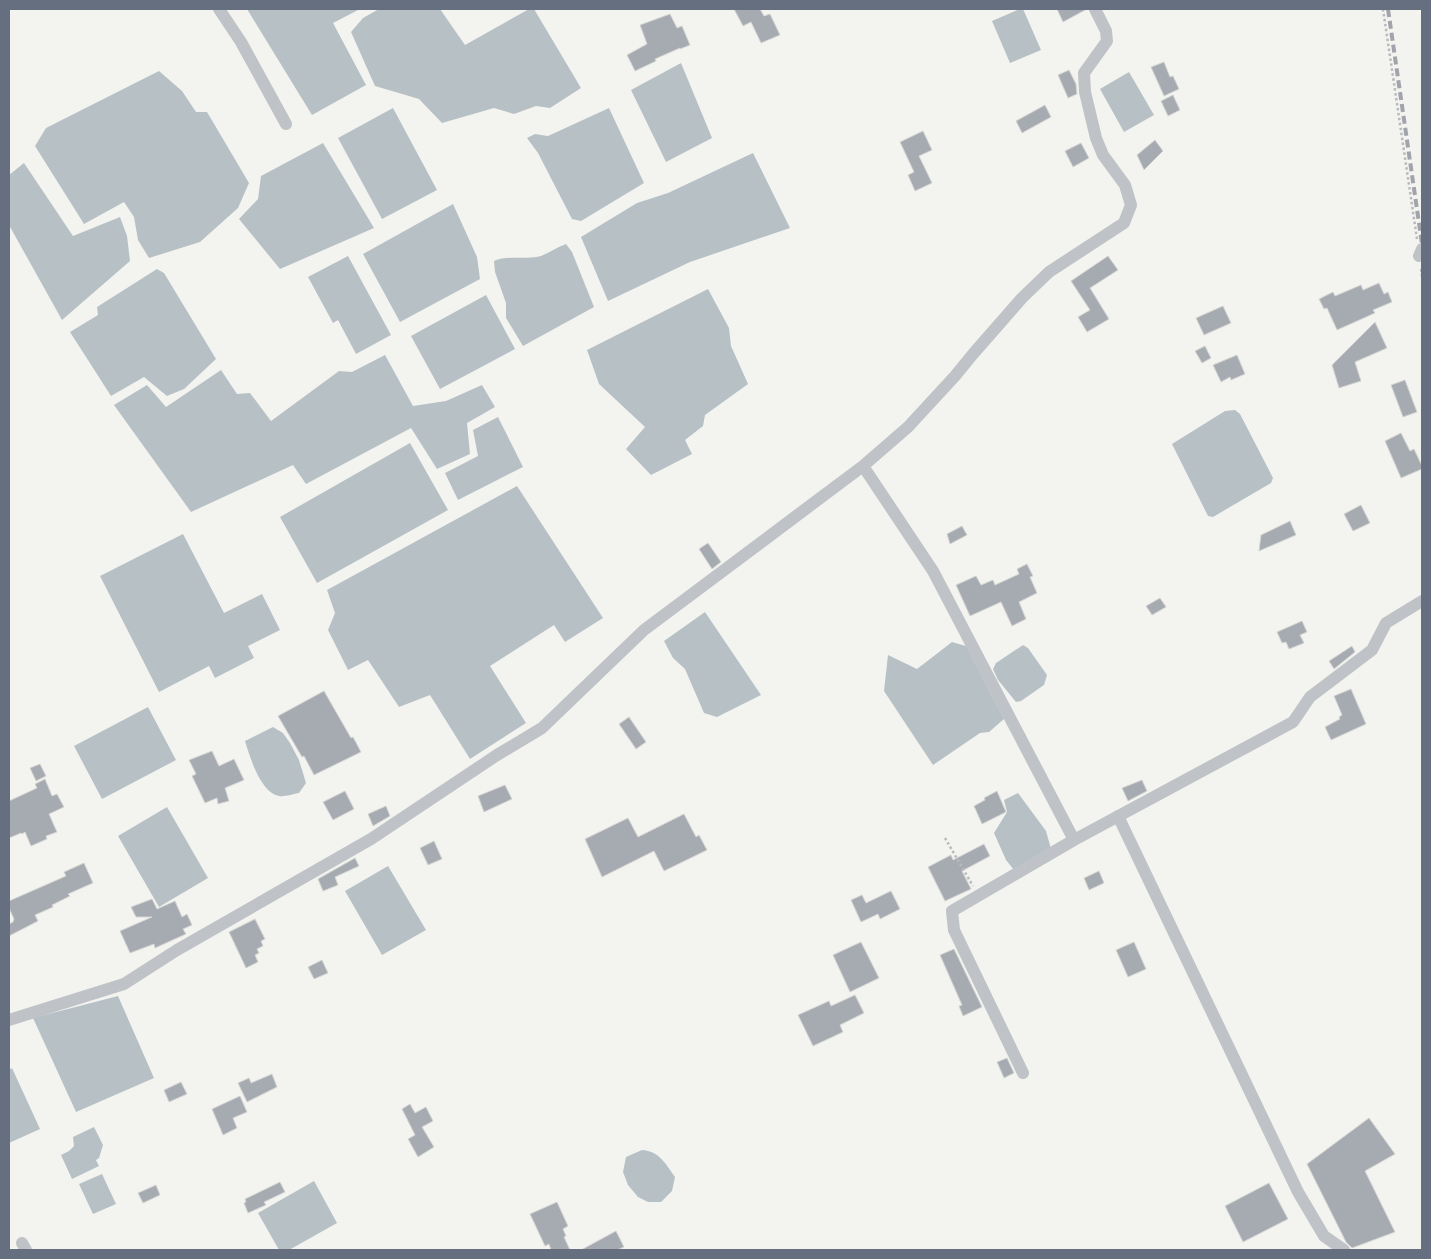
<svg xmlns="http://www.w3.org/2000/svg" width="1431" height="1259" font-family="'Alegreya Sans',sans-serif">
	<style>
		.water { fill: #b7c0c5 }
		.building { fill: #a6abb2; stroke: #d5d5d3 }
		.lines { fill: none; stroke-linecap: round; stroke-linejoin: round }
		.path { stroke: #b7b9bc; stroke-width: 2.5; stroke-dasharray: 2.5 2.5; stroke-linecap: butt }
		.street { stroke: #bfc2c6; stroke-width: 12 }
		.rail { stroke: #a1a4aa; stroke-width: 4; stroke-dasharray: 8 4; stroke-linecap: butt }
	</style>
	<rect width="100%" height="100%" fill="#f3f4f0"/>
	<path class="water" d="M247 9H360L333 23 366 85 312 115Z
		M379 9H440L465 45 529 9H534L581 88 550 108 536 106 514 114 494 108 442 123 419 99 375 86 351 32 363 18Z
		M1020 9H1023L1041 50 1010 63 992 21Z
		M681 63 712 138 666 162 631 90Z
		M159 71 182 91 196 112H207L249 183 238 208 200 242 149 258 138 240 134 217 124 202 84 224 35 146 46 128Z
		M1129 72 1154 115 1124 132 1100 89Z
		M393 108 437 190 382 219 338 138Z
		M609 108 644 183 581 221 572 219 538 153 527 138 535 134 548 136Z
		M323 143 374 228 280 269 239 219 258 199 261 176Z
		M753 153 790 228 690 262 608 301 581 237 637 203 668 193Z
		M24 163 73 236 120 217 127 236 130 261 62 320 9 225V175Z
		M453 204 477 257 480 279 400 322 363 254Z
		M566 244 572 252 594 307 523 346 506 318V303L495 272 494 261C508 255 525 260 541 256 549 253 557 247 566 244Z
		M348 256 391 335 356 354 338 320 333 323 308 277Z
		M157 269 164 273 216 359 184 389 167 396 144 377 111 396 70 332 98 315 97 307Z
		M708 289 729 328 731 346 748 384 705 415 703 426 685 440 692 454 651 475 626 449 645 427 599 384 587 350Z
		M486 295 515 349 440 389 411 336Z
		M385 355 413 406 446 401 482 385 495 407 467 423 470 454 437 469 411 428 306 484 293 465 191 512 114 405 147 385 166 407 221 370 237 394 250 393 271 421 339 371 352 372Z
		M1235 410 1240 414 1273 478 1271 483 1213 517 1208 516 1172 444 1225 411Z
		M498 417 523 467 458 500 445 473 478 456 473 430Z
		M410 443 448 510 317 583 280 517Z
		M517 486 603 618 565 642 554 625 490 666 526 723 470 759 430 695 399 707 368 660 348 670 328 630 335 613 327 590Z
		M183 534 224 613 262 594 280 630 248 646 254 658 215 678 209 666 159 692 100 576Z
		M705 612 761 695 717 717 704 713 685 669 673 658 664 641Z
		M952 642 966 646 1004 719 989 732 980 733 933 765 884 691 888 655 917 669Z
		M1023 645 1028 648 1047 675 1044 685 1021 701 1016 702 998 680 993 669 996 663Z
		M148 707 176 760 102 799 74 746Z
		M273 727 283 733 290 743 299 760 306 783 299 793C293 794 285 797 279 796 260 792 250 757 245 741Z
		M1018 793 1046 831 1051 849 1014 870 1006 860 994 833 1007 812 1004 800Z
		M167 807 208 878 159 907 118 836Z
		M388 866 426 930 382 955 345 891Z
		M118 996 154 1078 76 1112 33 1018Z
		M12 1068 40 1129 9 1143V1070Z
		M94 1127 103 1145 99 1158 96 1160 99 1166 72 1179 61 1155 69 1151 74 1146 73 1137Z
		M642 1150C659 1151 666 1164 675 1177L672 1191 661 1202H648L638 1197 628 1185 623 1172 626 1157Z
		M102 1174 116 1204 93 1214 79 1184Z
		M314 1181 337 1223 289 1250H279L258 1213Z"/>
	<path class="building" d="M734 9H760L764 16 770 14 780 35 761 43 751 22 743 26Z
		M1057 9H1087L1063 22Z
		M670 14 677 28 682 26 690 45 680 49V48L655 59 656 61 635 71 627 55 647 44 640 25Z
		M1164 62 1170 77 1173 76 1179 89 1164 96 1151 67Z
		M1069 70 1076 84 1077 94 1068 98 1058 75Z
		M1173 95 1180 110 1168 116 1161 101Z
		M1045 105 1051 117 1022 133 1016 121Z
		M923 131 932 150 919 156 932 183 915 191 908 175 914 172 900 142Z
		M1155 140 1163 151 1144 170 1137 155Z
		M1081 143 1089 158 1073 167 1065 151Z
		M1108 256 1118 270 1090 288 1109 319 1087 332 1078 317 1090 310 1071 281Z
		M1379 283 1384 294 1388 292 1392 302 1373 310 1375 313 1337 330 1327 308 1324 309 1319 299 1333 292 1335 296 1361 285 1363 290Z
		M1223 306 1231 323 1204 335 1196 318Z
		M1375 322 1387 348 1355 362 1361 381 1339 388 1332 365Z
		M1205 346 1211 358 1202 363 1195 351Z
		M1237 355 1245 374 1231 380 1230 377 1221 382 1213 365Z
		M1405 380 1417 412 1403 417 1391 385Z
		M1401 433 1410 451 1414 449 1422 466V469L1401 478 1385 441Z
		M1361 505 1370 523 1353 531 1344 514Z
		M1290 521 1296 535 1259 551 1261 535Z
		M962 526 967 535 950 544 947 534Z
		M708 543 721 562 712 569 699 549Z
		M1027 564 1033 576 1030 577 1037 593 1019 602 1026 619 1012 626 1001 602 970 616 956 585 976 576 981 585 993 580 995 585 1019 574 1017 569Z
		M1160 598 1166 607 1152 615 1146 606Z
		M1302 621 1307 632 1300 635 1304 643 1289 649 1286 642 1282 643 1277 632Z
		M1352 646 1355 652 1334 669 1329 661Z
		M1351 689 1366 724 1331 740 1325 727 1340 719 1339 717 1342 715 1334 696Z
		M324 691 351 738 353 737 361 752 314 775 304 756 302 757 278 716Z
		M629 717 646 742 636 749 619 724Z
		M212 751 219 766 234 759 244 780 225 788 229 801 218 804 217 798 205 803 192 776 196 774 189 760Z
		M40 764 46 776 36 781 30 768Z
		M45 779 52 796 57 794 64 807 49 814 57 832 46 836 47 839 31 846 25 832 22 834 21 833 9 838V801L37 788 35 784Z
		M1142 780 1147 791 1128 801 1122 788Z
		M505 785 512 799 484 812 478 796Z
		M345 791 354 809 333 820 323 802Z
		M997 791 1006 812 982 824 974 806 985 800 984 798Z
		M386 806 390 816 373 826 368 814Z
		M684 814 696 837 699 835 707 850 664 871 654 851 602 877 585 839 628 818 638 837Z
		M434 841 442 859 428 865 420 848Z
		M984 844 990 856 962 871 971 889 945 901 928 867 951 855 953 860Z
		M355 858 359 866 335 877 338 885 323 891 318 879Z
		M84 863 93 883 68 894 70 896 52 905 53 907 35 915 38 921 9 936V924L13 922 14 919 9 908V901L66 876 64 872Z
		M1099 871 1104 883 1089 890 1084 878Z
		M891 891 900 909 880 919 878 914 861 922 851 900 862 895 866 903Z
		M152 899 157 909 175 901 182 917 187 914 192 925 183 929 186 934 155 948 154 944 130 953 120 931 152 917H136L131 907Z
		M255 919 265 939 261 941 263 946 257 949 259 953 255 955 258 962 246 968 229 932Z
		M861 942 879 978 850 992 833 955Z
		M1134 942 1146 969 1128 977 1116 950Z
		M954 949 982 1007 963 1016 959 1006 962 1005 940 955Z
		M322 960 328 973 314 979 308 967Z
		M855 995 864 1013 840 1025 843 1032 813 1046 798 1015 829 1001 831 1006Z
		M1007 1058 1014 1073 1004 1078 997 1062Z
		M272 1074 277 1087 247 1102 238 1083 249 1078 251 1083Z
		M181 1082 187 1094 169 1102 164 1090Z
		M240 1096 247 1112 233 1118 237 1128 223 1135 212 1109Z
		M410 1104 415 1113 426 1107 433 1121 422 1127 434 1147 418 1157 408 1139 415 1135 402 1109Z
		M1369 1118 1395 1154 1365 1171 1395 1232 1352 1248 1346 1242 1307 1164Z
		M280 1182 285 1192 264 1202 266 1205 248 1213 244 1203 246 1202 245 1199Z
		M1269 1183 1288 1219 1243 1242 1225 1206Z
		M156 1185 160 1195 143 1203 138 1193Z
		M557 1202 568 1226 563 1229 566 1236 564 1237 570 1250H551L549 1244 545 1246 530 1214Z
		M616 1231 624 1247 617 1250H581Z"/>
	<g class="lines">
		<path class="path" d="M1383 9 1417 239
			M1421 269 1422 277
			M945 838 973 886"/>
		<path class="street" d="M219 9 241 42 286 124
			M1419 256 1422 249
			M863 466 933 571 1074 840 952 911 954 930 1023 1073
			M1118 816 1298 1192 1324 1236 1344 1250
			M1074 840 1293 722 1310 697 1372 650 1386 623 1422 601
			M9 1020 124 984 177 950 371 839 497 755 542 728 644 630 863 466 908 427 955 376 973 354 1022 298 1049 272 1124 223 1131 205 1125 185 1103 155 1096 138 1085 92 1084 73 1107 41 1106 31 1095 9
			M22 1243 26 1250"/>
		<path class="rail" d="M1388 9 1422 244"/>
	</g>
	<rect width="1431" height="1259" fill="none" stroke="#656f7f" stroke-width="20"/>
</svg>
